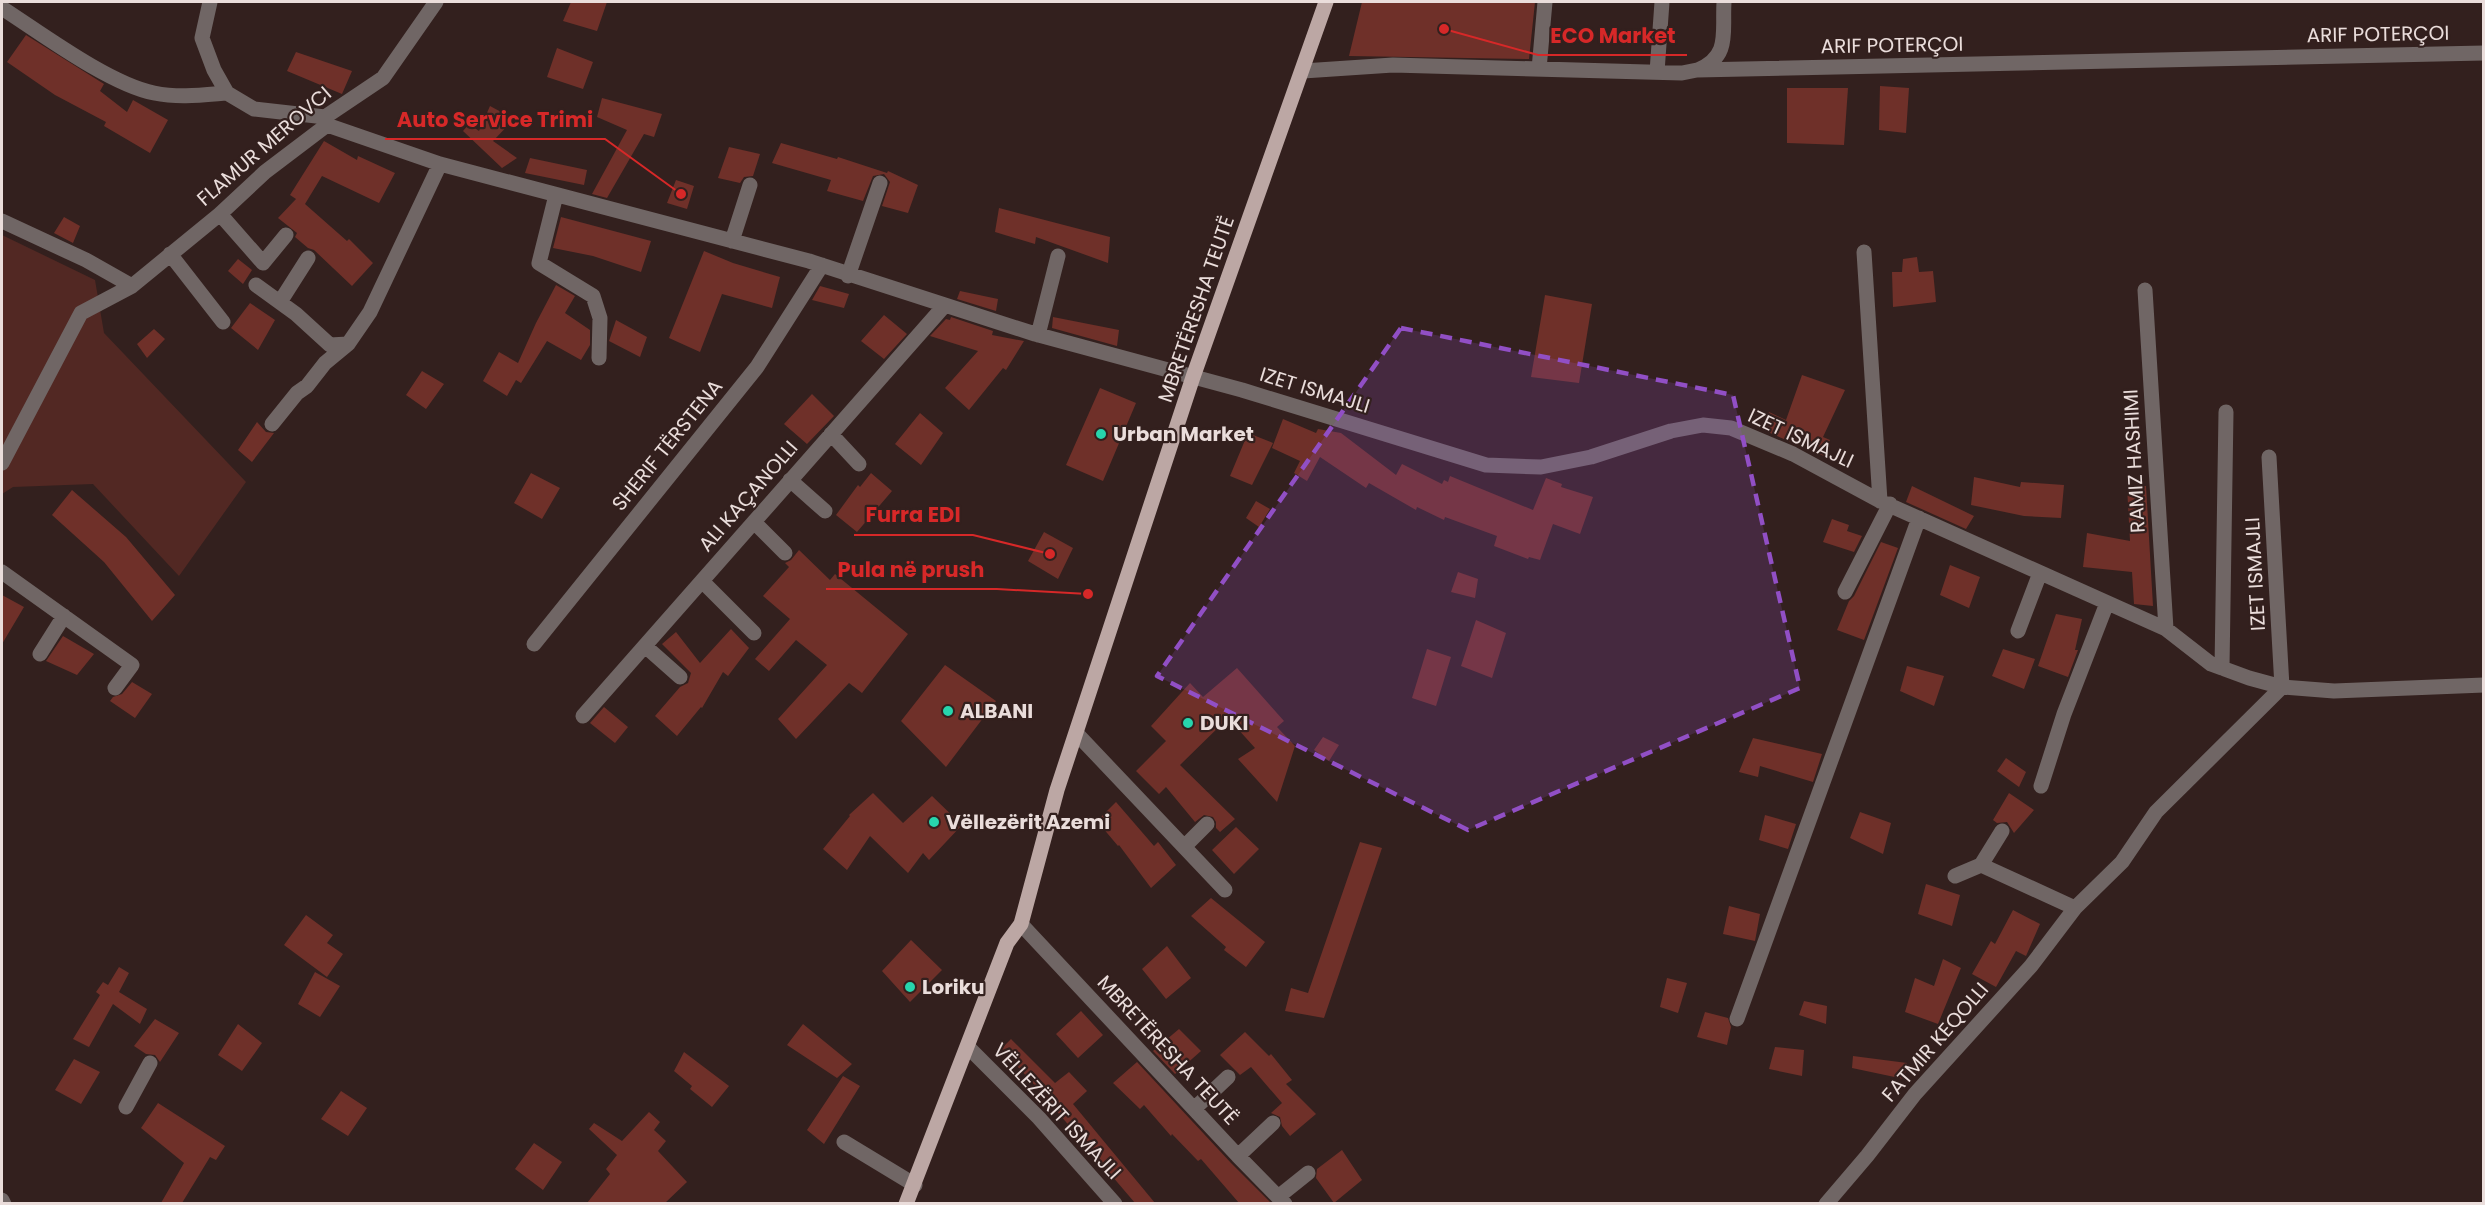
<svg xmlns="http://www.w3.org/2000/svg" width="2485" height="1205" font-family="Poppins,sans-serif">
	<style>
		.green { fill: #522823 }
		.building { fill: #6f3029 }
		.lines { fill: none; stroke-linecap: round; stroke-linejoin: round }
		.minor { stroke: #706665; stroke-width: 15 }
		.major { stroke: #bca7a4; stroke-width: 15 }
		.marked { fill: #914fc5; fill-opacity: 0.2; stroke: #914fc5; stroke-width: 4.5; stroke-dasharray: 12 8; stroke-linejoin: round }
		.poi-dot { fill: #27d5ad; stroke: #33201e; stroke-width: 2 }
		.labels { text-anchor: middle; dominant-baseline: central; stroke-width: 4.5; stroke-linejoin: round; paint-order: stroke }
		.street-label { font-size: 20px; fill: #eadddb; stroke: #33201e }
		.poi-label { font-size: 20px; font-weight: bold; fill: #eadddb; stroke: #33201e; text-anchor: start }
		.leader { fill: none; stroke: #d62828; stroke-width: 2 }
		.callout-dot { fill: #d62828; stroke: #33201e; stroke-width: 2 }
		.callout-label { font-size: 21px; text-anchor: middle; font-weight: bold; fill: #d62828; stroke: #33201e; stroke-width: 4.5; stroke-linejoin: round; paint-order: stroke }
	</style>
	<rect width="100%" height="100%" fill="#33201e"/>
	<path class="green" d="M2 235 95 280 104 333 246 482 179 576 93 484 13 487 2 494Z"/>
	<path class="building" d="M571 2H607L597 31 563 21Z
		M1362 2H1535L1529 59 1349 56Z
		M26 35 104 84 100 91 127 112 133 100 168 120 150 153 104 126 106 122 55 95 7 62Z
		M557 48 593 62 583 89 547 77Z
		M296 52 352 71 342 94 287 71Z
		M1880 86 1909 88 1906 133 1879 130Z
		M1787 88H1848L1844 145 1787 143Z
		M602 98 662 114 654 137 644 134 607 198 592 194 627 130 597 117Z
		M490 106 514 119 493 141 517 158 502 168 463 131 469 124 479 131Z
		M324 141 357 160 358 156 395 173 379 203 322 176 305 204 347 241 349 239 373 263 352 286 314 250 308 248 295 237 297 233 278 218 296 199 290 195Z
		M781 143 837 159 838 157 887 173 888 171 918 185 908 213 882 206 890 182 884 174 873 176 863 201 827 191 831 180 772 163Z
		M729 147 760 154 753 176 744 177 740 183 718 178Z
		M530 158 587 170 584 185 525 173Z
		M676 180 694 186 687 209 667 203Z
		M999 208 1110 237 1108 263 1036 237 1035 244 995 232Z
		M64 217 80 226 73 243 54 233Z
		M561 217 651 241 641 272 593 256 553 248Z
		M704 251 733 263 780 277 772 308 722 294 700 352 669 338Z
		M1917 257 1919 272 1933 271 1936 302 1893 307 1892 272H1902L1903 259Z
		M238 259 252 270 243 284 228 271Z
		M556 285 575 296 565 313 590 330V345L581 360 547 341 521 383 516 380 507 396 483 381 499 352 518 363 536 323Z
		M820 286 849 294 844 308 812 300Z
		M960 291 998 299 996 311 957 299Z
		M1545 295 1592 304 1579 383 1531 377Z
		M250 303 275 320 258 350 231 328Z
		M884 315 907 334 884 359 861 341Z
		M951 317 993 331 992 335 1024 341 1006 370 1003 368 969 410 945 388 978 351 930 336 946 319 950 320Z
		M1053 317 1119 330 1117 346 1052 328Z
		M616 320 647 337 640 357 609 341Z
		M154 329 165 339 147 358 137 344Z
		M422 371 444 384 426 409 406 395Z
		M1802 375 1845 390 1823 437 1830 440 1824 456 1763 430 1769 412 1786 420Z
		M1100 388 1136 403 1103 481 1066 465Z
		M812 394 834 416 807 444 784 424Z
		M920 413 943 433 921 465 895 444Z
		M1283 419 1316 433 1318 429 1341 433 1396 475 1402 464 1442 484 1444 480 1448 482 1450 476 1533 510 1546 478 1562 484 1561 487 1593 497 1580 534 1553 524 1540 560 1529 557 1528 559 1494 546 1497 536 1445 517 1444 520 1417 507 1416 510 1369 483 1366 488 1320 457 1307 481 1294 473 1300 461 1272 448Z
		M257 422 266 432 274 433 252 462 238 450Z
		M1248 433 1273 443 1252 485 1230 476Z
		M531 473 560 488 542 519 514 503Z
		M871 473 892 491 857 532 836 515 858 485 860 487Z
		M1974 477 2020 487 2021 482 2064 485 2061 518 2024 516 1971 505Z
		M1912 486 1974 516 1966 529 1906 502Z
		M2127 486H2146L2153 606 2134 604 2132 572 2083 567 2087 533 2130 541Z
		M72 490 126 537 175 595 152 621 104 562 52 515Z
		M1256 501 1270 509 1259 527 1246 518Z
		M1832 519 1849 525 1847 531 1862 536 1854 552 1823 542Z
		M1044 532 1073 548 1058 579 1028 561Z
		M1881 542 1898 548 1864 640 1837 630 1849 601 1854 596Z
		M799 550 830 580 835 574 908 634 862 693 849 683 796 739 778 719 827 665 796 640 769 671 755 659 790 619 763 596 789 567 785 563 791 560Z
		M1950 565 1980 577 1969 608 1940 595Z
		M1458 572 1478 579 1475 598 1451 592Z
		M2 595 24 607 2 644Z
		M2056 614 2082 619 2075 650H2078L2068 677 2038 666Z
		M1476 620 1506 633 1492 678 1461 666Z
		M731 629 749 648 728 676 723 672 702 708 701 707 677 736 655 716 680 687 688 683 691 673 662 644 676 632 700 663Z
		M63 636 94 654 77 675 46 661Z
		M1427 649 1451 657 1436 706 1412 698Z
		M2003 649 2035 659 2024 689 1992 676Z
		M945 665 996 701 946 767 901 721Z
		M1907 666 1944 676 1934 706 1900 691Z
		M1237 668 1284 721 1277 727 1295 746 1277 802 1238 759 1255 748 1228 718 1180 765 1235 819 1220 832 1216 828V822L1213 817 1204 815 1195 822 1166 787 1159 794 1136 771 1166 741 1151 726 1190 683 1203 697Z
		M132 682 152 694 135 718 110 701 113 697 122 694Z
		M604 707 628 727 615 743 590 723Z
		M1323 737 1339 745 1329 761 1314 750Z
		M1753 738 1822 754 1813 782 1760 766 1758 777 1739 772Z
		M2006 758 2026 772 2019 787 1997 771Z
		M873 793 903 823 932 796 962 825 929 860 923 853 908 873 870 836 847 870 823 849 850 816 849 815Z
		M2009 793 2034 810 2014 833 2007 822 1997 823 1993 820Z
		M1116 802 1154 846 1158 842 1176 865 1151 888 1119 845 1118 846 1097 821Z
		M1860 812 1891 823 1883 854 1850 838Z
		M1765 815 1796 824 1788 849 1759 840Z
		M1236 827 1259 849 1234 874 1212 850Z
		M1360 842 1382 848 1324 1018 1285 1011 1291 988 1308 993Z
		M1926 884 1960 895 1952 926 1918 914Z
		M1211 898 1265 942 1246 967 1224 950 1226 947 1191 916Z
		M1729 906 1760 914 1755 941 1723 934Z
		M2013 910 2040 924 2026 956 2016 951 1996 987 1972 974 1991 941 1995 944Z
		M306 915 333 935 327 943 343 954 327 977 284 945Z
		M911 940 942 970 910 1002 882 971Z
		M1167 946 1191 978 1166 999 1142 969Z
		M1943 959 1961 968 1938 1024 1905 1012 1915 978 1934 986Z
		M119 967 129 973 119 992 147 1009 140 1024 113 1004 89 1047 73 1039 100 995 96 992 103 982 108 985Z
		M315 972 340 986 320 1017 298 1004Z
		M1667 978 1687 983 1678 1013 1660 1007Z
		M1804 1001 1827 1006 1826 1024 1799 1015Z
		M1081 1011 1103 1035 1078 1058 1056 1034Z
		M1705 1012 1728 1018 1731 1027 1727 1045 1697 1037Z
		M155 1019 179 1033 160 1062 155 1055 146 1054 134 1046Z
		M238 1024 262 1043 242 1071 218 1055Z
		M803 1024 852 1064 837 1078 787 1045Z
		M1179 1029 1201 1051 1175 1074 1153 1051Z
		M1245 1032 1269 1056 1271 1054 1292 1080 1286 1084 1316 1114 1290 1136 1282 1126 1280 1117 1271 1113 1282 1103 1251 1067 1240 1075 1220 1055Z
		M1011 1039 1055 1083 1069 1072 1087 1091 1073 1104 1155 1203H1135L1031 1081 1001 1049Z
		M1775 1047 1804 1050 1802 1076 1769 1069Z
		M684 1052 729 1086 712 1107 690 1089 692 1086 674 1071Z
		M1853 1056 1907 1063 1904 1079 1852 1068Z
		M74 1059 100 1072 81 1104 55 1090Z
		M1137 1062 1231 1163 1271 1203H1239L1201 1159 1198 1161 1172 1134 1171 1136 1144 1105 1140 1109 1113 1083Z
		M843 1076 860 1086 824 1144 807 1130Z
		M341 1091 367 1108 348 1136 321 1119Z
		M158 1103 225 1146 216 1160 210 1157 182 1203H161L184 1163 141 1128Z
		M649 1112 660 1122 654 1130 666 1141 658 1151 687 1182 665 1203H587L610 1174 606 1169 617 1155 589 1129 594 1123 622 1141Z
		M534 1143 562 1162 543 1190 515 1169Z
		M1342 1150 1362 1180 1334 1203 1316 1178 1317 1169Z"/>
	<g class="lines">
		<path class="minor" d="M210 2 202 38 214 70 227 93 254 109 325 117
			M2 8C41 33 109 84 154 93 179 98 202 95 227 93
			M1539 69 1545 2
			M1698 70C1731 56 1722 32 1724 2
			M1303 71 1393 65 1682 73 1697 70 2484 53
			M1657 72 1662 2
			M327 125 440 164 809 261 1035 334 1242 390 1486 465 1541 467 1591 457 1671 431 1703 425 1731 428 1793 454 1880 501 2166 629 2211 664 2249 678 2282 687 2334 691 2484 685
			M556 195 539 263 593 296 600 318 599 358
			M220 214 263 263 286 235
			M2 221 86 260 132 286
			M732 241 750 185
			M1864 252 1880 501
			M170 254 223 322
			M848 276 880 183
			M256 285 296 314 330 345 348 344 370 312 440 164
			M2145 290 2166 629
			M280 302 308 258
			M1038 335 1058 256
			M272 424 297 393 307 386 325 363 348 344
			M831 434 859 464
			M2 463 81 313 132 286 220 214 265 172 327 125 325 117 383 78 436 2
			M790 480 825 511
			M754 522 785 553
			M2 572 132 665 115 688
			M702 581 754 633
			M1845 592 1890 504
			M2018 631 2040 573
			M534 644 757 367 822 265
			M645 646 680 677
			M40 654 64 616
			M2222 668 2226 412
			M583 716 945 305
			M1077 734 1225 890
			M2041 786 2064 714 2107 603
			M1184 847 1207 824
			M1981 865 2002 831
			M1955 876 1981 865 2075 908
			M1021 924 1238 1156 1285 1204
			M1737 1019 1919 518
			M968 1047 1039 1118 1115 1204
			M126 1107 150 1063
			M1195 1108 1228 1077
			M844 1142 915 1185
			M1238 1156 1273 1123
			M1278 1197 1308 1173
			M2 1200 4 1204
			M1826 1204 1867 1156 1915 1094 2031 966 2075 908 2122 862 2156 812 2282 687 2269 457"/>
		<path class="major" d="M906 1204 1007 943 1021 924 1057 790 1137 547 1193 377 1326 2"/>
	</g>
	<path class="marked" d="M1401 328 1733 395 1800 688 1468 830 1157 676Z"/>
	<g class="poi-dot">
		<circle cx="1101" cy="434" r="6"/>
		<circle cx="948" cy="711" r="6"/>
		<circle cx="1188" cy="723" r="6"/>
		<circle cx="934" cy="822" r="6"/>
		<circle cx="910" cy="987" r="6"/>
	</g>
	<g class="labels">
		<g class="street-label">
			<text transform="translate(2378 34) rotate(-1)">ARIF POTERÇOI</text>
			<text transform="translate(1892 45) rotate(-1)">ARIF POTERÇOI</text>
			<text transform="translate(264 146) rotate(-41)">FLAMUR MEROVCI</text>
			<text transform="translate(1196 309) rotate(-71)">MBRETËRESHA TEUTË</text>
			<text transform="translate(1315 390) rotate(17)">IZET ISMAJLI</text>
			<text transform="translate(1801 438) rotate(25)">IZET ISMAJLI</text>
			<text transform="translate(667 445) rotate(-51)">SHERIF TËRSTENA</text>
			<text transform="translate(2134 461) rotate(-93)">RAMIZ HASHIMI</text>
			<text transform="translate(748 496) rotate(-49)">ALI KAÇANOLLI</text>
			<text transform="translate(2255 574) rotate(-93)">IZET ISMAJLI</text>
			<text transform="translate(1935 1042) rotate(-49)">FATMIR KEQOLLI</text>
			<text transform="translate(1168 1050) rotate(47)">MBRETËRESHA TEUTË</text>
			<text transform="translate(1057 1111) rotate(47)">VËLLEZËRIT ISMAJLI</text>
		</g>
		<g class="poi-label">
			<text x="1113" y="434">Urban Market</text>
			<text x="960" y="711">ALBANI</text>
			<text x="1200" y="723">DUKI</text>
			<text x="946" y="822">Vëllezërit Azemi</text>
			<text x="922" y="987">Loriku</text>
		</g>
	</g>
	<path class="leader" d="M1444 29L1538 55H1687M681 194L605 139H385M1050 554L973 535H854M1088 594L997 589H826"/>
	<g class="callout-dot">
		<circle cx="1444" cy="29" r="6"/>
		<circle cx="681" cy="194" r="6"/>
		<circle cx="1050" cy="554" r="6"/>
		<circle cx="1088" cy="594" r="6"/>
	</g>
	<g class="callout-label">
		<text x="1613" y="43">ECO Market</text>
		<text x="495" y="127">Auto Service Trimi</text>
		<text x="913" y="522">Furra EDI</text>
		<text x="911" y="577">Pula në prush</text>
	</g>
	<rect width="2485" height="1205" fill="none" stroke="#eadddb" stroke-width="6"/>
</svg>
